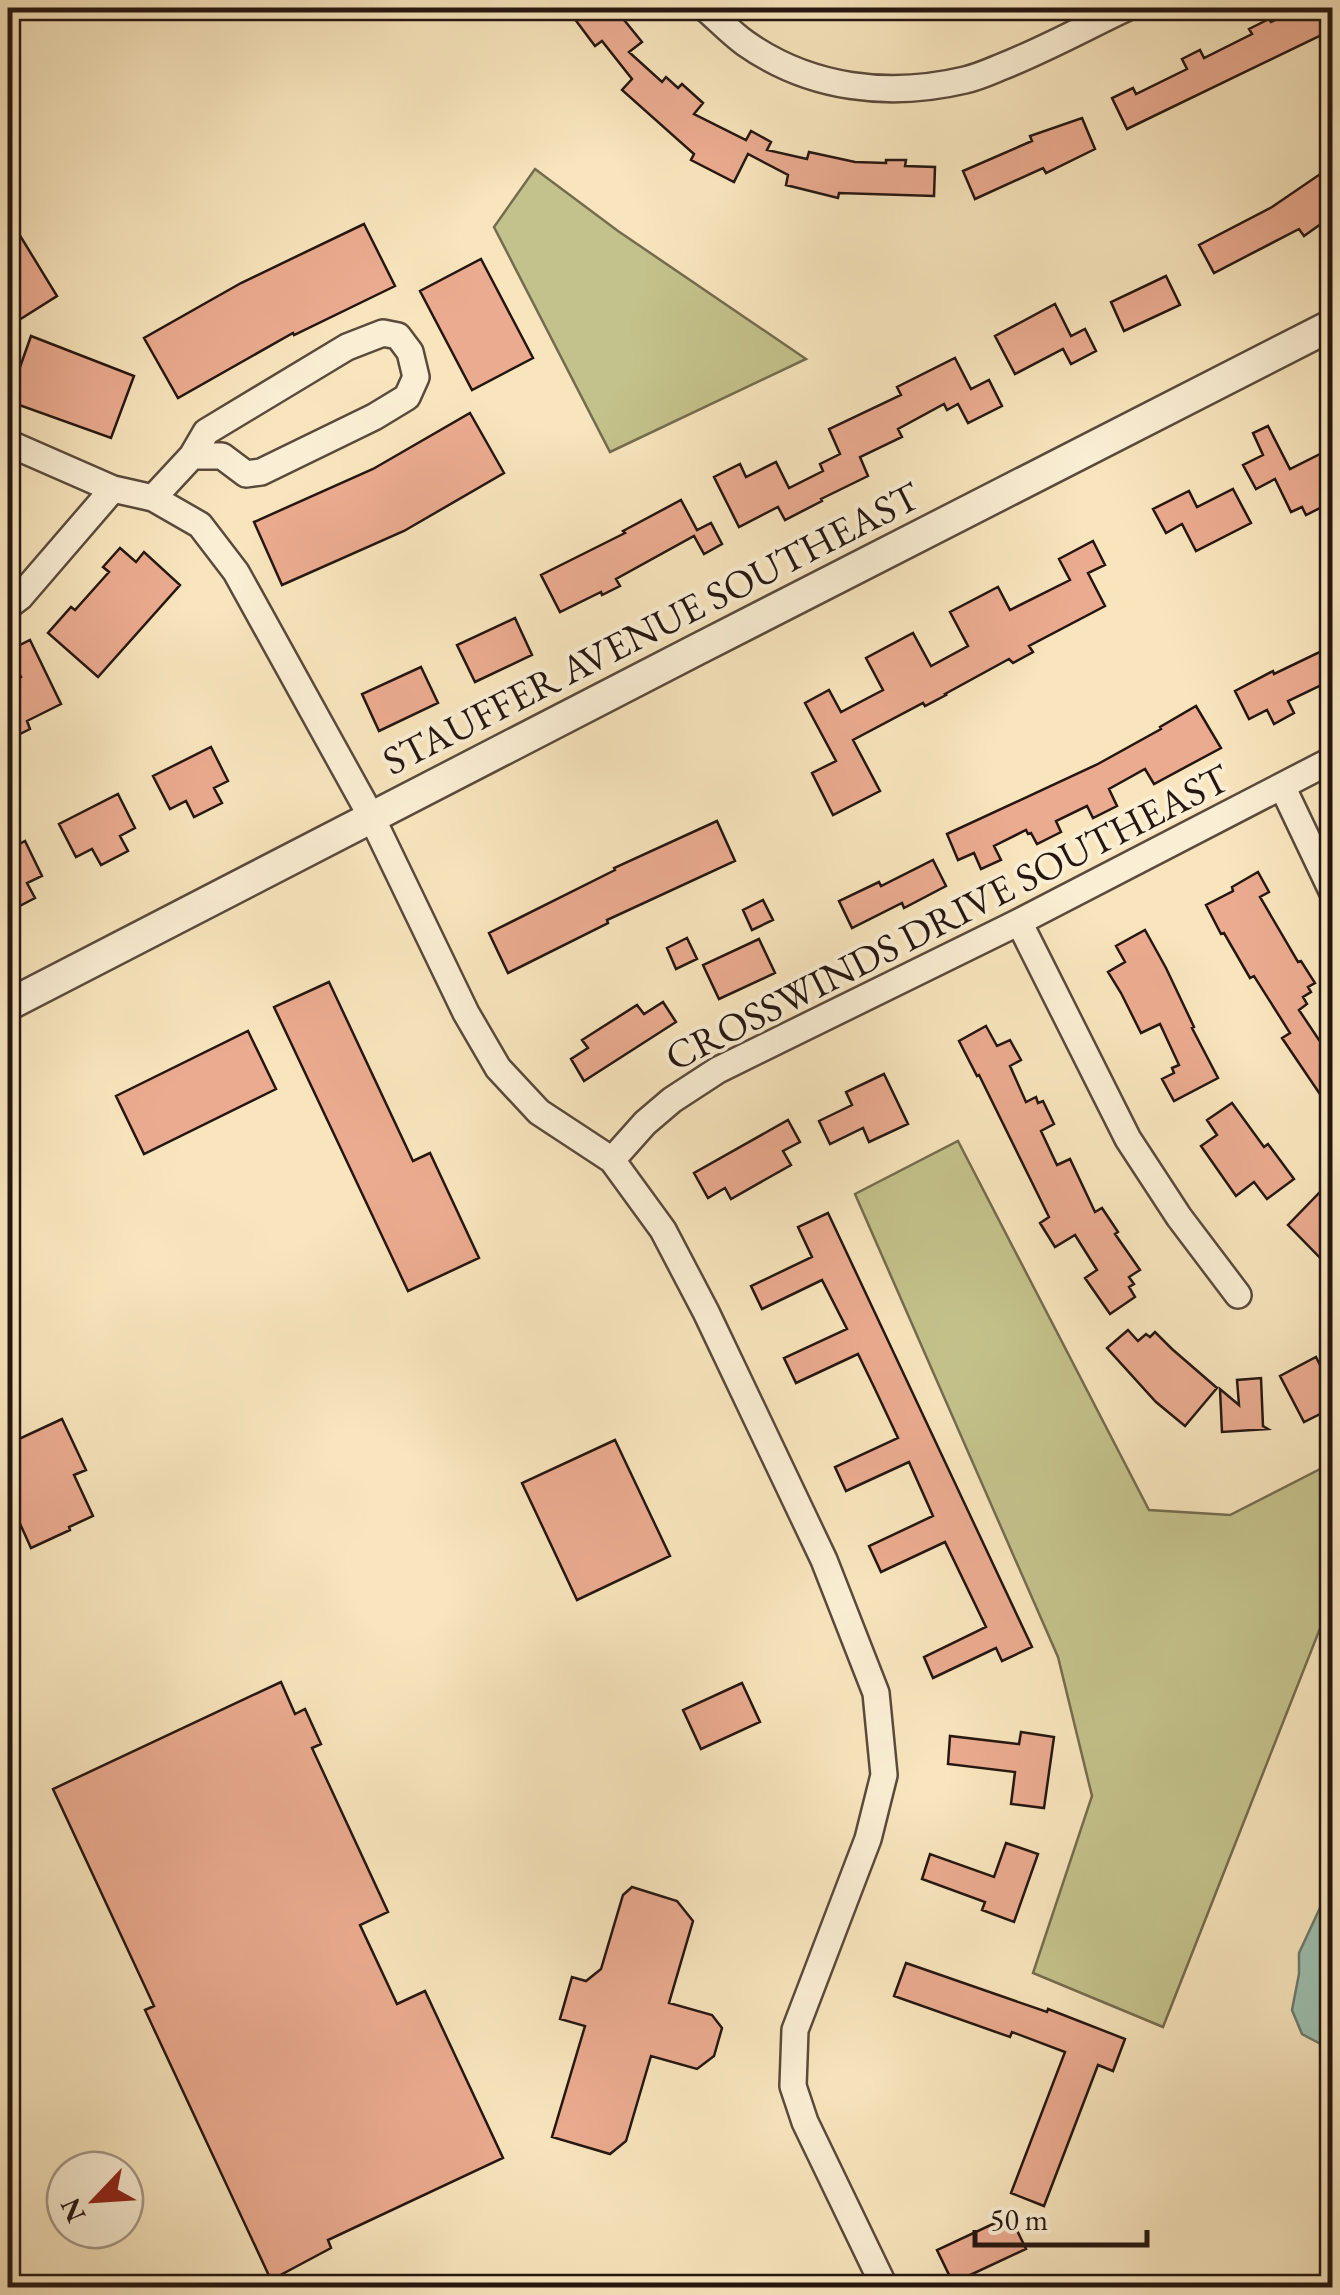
<svg xmlns="http://www.w3.org/2000/svg" width="1340" height="2295" font-family="'EB Garamond',serif">
	<style>
		.green { fill: #c4c28c; stroke: #746c4e; stroke-width: 2.5 }
		.water { fill: #9dbfaf; stroke: #6d7b6f; stroke-width: 2.5 }
		.building { fill: #ebab90; stroke: #251610; stroke-width: 2.5 }
		.lines { fill: none; stroke-linecap: round; stroke-linejoin: round }
		.minor-casing { stroke: #5a4a3b; stroke-width: 30 }
		.tertiary-casing { stroke: #5a4a3b; stroke-width: 35 }
		.minor { stroke: #faeed4; stroke-width: 25 }
		.tertiary { stroke: #faeed4; stroke-width: 30 }
		.labels { text-anchor: middle; dominant-baseline: central; stroke-width: 8; stroke-linejoin: round; paint-order: stroke }
		.street-label { font-size: 40px; fill: #251610; stroke: #faeed4 }
	</style>
	<rect width="100%" height="100%" fill="#f8e5bd"/>
	<filter id="stains"><feTurbulence type="fractalNoise" baseFrequency=".002" numOctaves="4"/><feColorMatrix values="0 0 0 0 .2 0 0 0 0 .09 0 0 0 0 .02 0 0 0 .5 -.17"/></filter>
	<radialGradient id="worn" r=".72"><stop offset=".6" stop-color="#630" stop-opacity="0"/><stop offset="1" stop-color="#630" stop-opacity=".3"/></radialGradient>
	<path class="green" d="M535 169 618 231 806 359 610 452 494 227Z
		M958 1141 1149 1510 1230 1515 1332 1463V1598L1163 2027 1033 1973 1092 1796 1058 1657 855 1194Z"/>
	<path class="water" d="M1332 1882V2050L1302 2034 1292 2010 1299 1974V1953Z"/>
	<path class="building" d="M588 8H607L614 17 620 15 642 42 629 52 662 82 666 77 678 88 682 84 703 103 694 114 746 140 751 131 771 142 767 150 807 159 809 152 855 162 886 163V160H906L905 166 935 167 934 196 839 193 838 198 786 185 788 175 748 154 734 182 691 160 694 154 622 90 632 79 602 41 595 46 574 18Z
		M1301 8H1332V30L1127 129 1112 98 1133 88 1136 94 1187 69 1182 59 1200 50 1204 58 1252 34 1249 29 1269 19 1271 22Z
		M1082 118 1095 149 1046 173 1043 168 975 199 963 171 1032 141 1030 136Z
		M1332 166V216L1304 236 1299 229 1214 273 1199 245 1272 207Z
		M8 216 57 296 19 320 8 300Z
		M364 224 395 286 294 335 293 333 178 398 144 338 241 283Z
		M481 259 533 358 472 390 420 291Z
		M1166 276 1180 305 1124 331 1111 302Z
		M1055 304 1071 336 1085 329 1096 351 1071 364 1063 349 1015 374 995 336Z
		M31 336 134 376 111 438 8 401Z
		M955 358 971 389 989 380 1002 406 968 423 958 404 947 410 944 404 898 429 902 437 860 457 868 476 821 499 822 501 785 520 778 507 739 527 714 477 740 464 746 477 776 462 789 488 823 471 820 464 840 454 829 429 901 395 897 387Z
		M470 413 504 473 404 531 282 585 254 522 373 469Z
		M1268 426 1290 469 1332 448V502L1306 515 1302 507 1291 512 1275 479 1256 489 1243 465 1263 455 1253 433Z
		M1233 489 1251 523 1196 551 1182 524 1166 533 1153 509 1189 491 1197 507Z
		M681 500 697 530 711 523 722 544 704 554 694 536 616 579 620 586 602 595 601 592 560 612 541 575 625 533 623 531Z
		M1093 541 1105 565 1088 573 1105 606 1029 646 1033 652 1013 663 1009 659 945 694 946 695 925 706 923 703 853 740 880 791 833 815 812 773 836 761 805 703 829 690 841 712 883 690 866 658 913 633 931 666 968 646 950 612 998 587 1010 610 1070 580 1059 559Z
		M120 548 136 562 144 552 180 585 98 677 48 633 71 607 75 610 109 572 103 567Z
		M515 618 532 655 475 682 457 645Z
		M30 640 61 704 27 721 30 729 8 740V680L9 683 21 677 8 651Z
		M1328 648 1332 657V680L1288 701 1294 713 1274 724 1267 710 1249 719 1235 691 1273 671 1274 674Z
		M421 667 438 703 379 731 362 694Z
		M1196 706 1221 748 1154 784 1145 769 1109 789 1117 806 1093 818 1087 806 1056 821 1061 832 1037 844 1031 833 1028 834 1026 830 994 846 1001 860 981 869 974 853 958 860 947 834 1096 765 1161 729 1160 727Z
		M211 747 228 781 214 788 222 803 194 817 186 801 170 809 153 776Z
		M118 794 135 828 120 836 128 851 101 865 92 849 76 857 59 824Z
		M717 821 735 861 607 920 608 923 508 973 489 933 615 870 614 868Z
		M25 841 42 876 27 883 35 898 8 912V845L10 849Z
		M933 860 946 886 904 908 902 903 852 928 839 901 879 882 881 886Z
		M1258 872 1269 892 1260 897 1298 962 1301 961 1315 983 1308 987 1311 992 1303 997 1307 1004 1299 1010 1319 1040 1332 1030V1112L1282 1038 1290 1033 1254 976 1250 978 1224 933 1221 934 1206 905 1233 891 1232 887Z
		M763 900 773 920 752 930 743 910Z
		M1145 930 1166 968 1194 1027 1192 1028 1218 1078 1174 1101 1162 1079 1174 1073 1172 1068 1179 1065 1160 1024 1141 1033 1121 993 1108 972 1125 962 1116 946Z
		M687 938 697 959 676 969 667 948Z
		M759 939 775 973 719 999 703 965Z
		M329 982 413 1161 430 1153 479 1258 408 1291 274 1007Z
		M663 1002 676 1022 584 1081 571 1059 588 1048 582 1040 637 1005 644 1014Z
		M986 1026 997 1046 1010 1040 1021 1060 1010 1066 1026 1102 1036 1097 1038 1103 1043 1101 1054 1124 1041 1131 1057 1165 1070 1159 1095 1212 1102 1208 1118 1232 1115 1234 1140 1270 1129 1277 1134 1284 1129 1287 1135 1297 1110 1314 1085 1278 1097 1270 1075 1235 1055 1247 1040 1223 1049 1217 979 1075 977 1076 959 1041Z
		M248 1031 276 1089 144 1154 116 1096Z
		M884 1074 908 1124 869 1142 863 1128 830 1144 819 1121 852 1105 846 1092Z
		M1232 1103 1264 1147 1268 1144 1294 1179 1267 1199 1254 1182 1236 1196 1201 1146 1217 1135 1207 1120Z
		M788 1120 800 1142 783 1151 791 1165 731 1199 725 1188 708 1198 694 1173Z
		M1320 1192 1332 1205V1270L1288 1225Z
		M828 1213 1032 1647 1002 1661 996 1648 933 1678 924 1657 986 1627 945 1542 881 1572 869 1546 933 1516 909 1462 846 1491 835 1467 898 1438 874 1387 858 1354 796 1383 784 1358 847 1329 822 1280 762 1309 751 1286 812 1257 798 1227Z
		M1128 1330 1138 1341 1146 1334 1150 1337 1155 1332 1172 1349 1217 1388 1185 1426 1156 1402 1107 1348Z
		M1316 1357 1332 1389V1408L1304 1422 1280 1376Z
		M1261 1378 1263 1426 1268 1429 1222 1432 1220 1389 1239 1405 1237 1380Z
		M62 1419 86 1470 74 1475 93 1516 69 1527 70 1530 31 1548 17 1517 8 1522V1444Z
		M615 1440 670 1556 577 1600 522 1483Z
		M281 1682 295 1714 305 1709 321 1744 312 1748 388 1912 360 1925 397 2004 425 1991 503 2158 328 2240 331 2248 271 2280 145 2010 154 2006 53 1789Z
		M742 1683 760 1722 701 1749 683 1710Z
		M1021 1732 1054 1737 1044 1808 1011 1804 1015 1772 948 1764 950 1736 1019 1744Z
		M1006 1843 1038 1854 1014 1922 982 1910 985 1902 922 1879 930 1854 994 1877Z
		M632 1887 677 1901 693 1921 669 2003 712 2015 722 2028 714 2056 697 2069 651 2056 626 2141 610 2154 552 2137 585 2026 560 2019 572 1977 586 1981 601 1969 623 1895Z
		M906 1963 1047 2012 1048 2009 1125 2039 1113 2071 1098 2065 1044 2206 1011 2193 1065 2052 1012 2032 1010 2037 894 1996Z
		M1010 2216 1026 2249 953 2283 937 2250Z"/>
	<g class="lines">
		<defs>
			<path id="minor" d="M705 8C718 19 731 33 745 43 810 89 889 98 965 80 978 77 989 72 1001 67 1044 50 1084 28 1126 8
				M8 443 113 489 153 498 200 525 236 572 371 816 466 1013 498 1068 539 1112 612 1160 663 1230 706 1312 824 1560 876 1693 884 1775 868 1839 795 2030 793 2086 805 2122 885 2288
				M153 498 192 456 206 432 347 347 383 333 398 336 410 352 416 377 407 397 374 417 261 472 246 474 222 456H192
				M8 606 20 597 113 489
				M1282 786 1332 891
				M1019 922 1128 1139 1179 1217 1238 1295
				M612 1160 645 1123 672 1100 718 1070 1015 924 1332 760"/>
			<path id="tertiary" d="M8 1005 696 650 1332 325"/>
		</defs>
		<use href="#minor" class="minor-casing"/>
		<use href="#tertiary" class="tertiary-casing"/>
		<use href="#minor" class="minor"/>
		<use href="#tertiary" class="tertiary"/>
	</g>
	<g class="labels">
		<g class="street-label">
			<text transform="translate(651 628) rotate(-27)">STAUFFER AVENUE SOUTHEAST</text>
			<text transform="translate(947 917) rotate(-27)">CROSSWINDS DRIVE SOUTHEAST</text>
		</g>
	</g>
	<rect width="1340" height="2295" fill="none" stroke="#f8e5bd" stroke-width="40"/>
	<rect x="10" y="10" width="1320" height="2275" fill="none" stroke="#251610" stroke-width="5"/>
	<rect x="20" y="20" width="1300" height="2255" fill="none" stroke="#251610" stroke-width="2.5"/>
	<g transform="translate(95 2200) rotate(245)"><circle r="48" fill="#faeed4" stroke="#a59886" stroke-width="2.5"/>
	<path d="M0-8L18 38L0 25L-18 38Z" fill="#8f2418"/>
	<text y="-15" font-size="28" font-weight="bold" text-anchor="middle" fill="#251610">N</text>
	</g>
	<path d="M975 2230v15h172v-15" fill="none" stroke="#251610" stroke-width="5"/>
	<text x="990" y="2230" font-size="30" fill="#251610" stroke="#faeed4" stroke-width="8" paint-order="stroke">50 m</text>
	<rect width="100%" height="100%" filter="url(#stains)"/>
	<rect width="100%" height="100%" fill="url(#worn)"/>
</svg>
